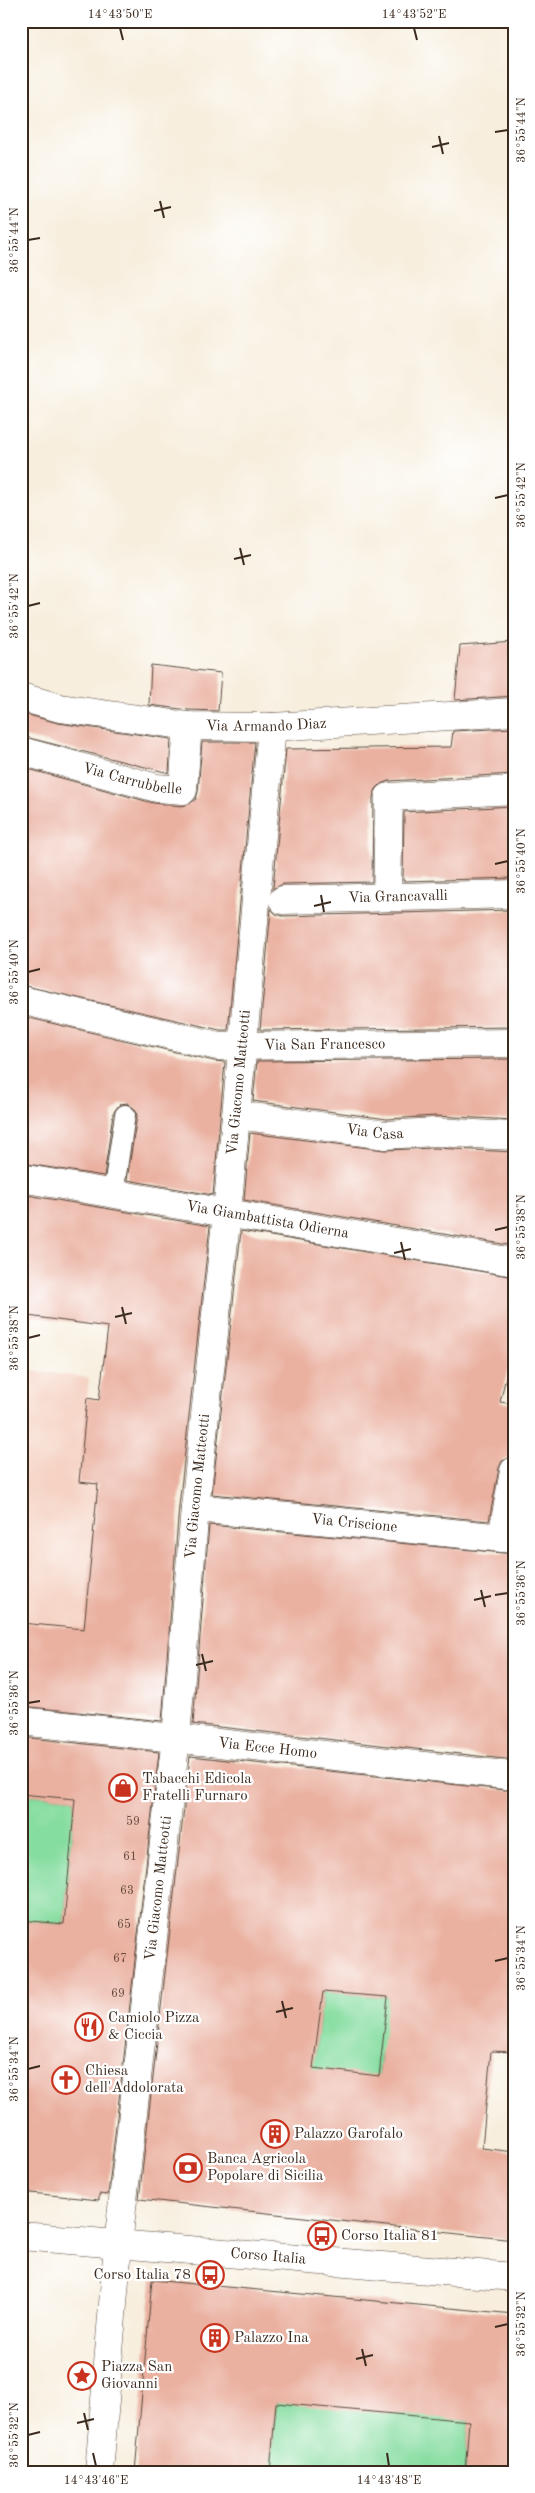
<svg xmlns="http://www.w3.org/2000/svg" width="535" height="2493" font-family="'Old Standard TT',serif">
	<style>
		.built { fill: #f5d2c2 }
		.green { fill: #86dda0; stroke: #60845f }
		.building { fill: #eab1a0; fill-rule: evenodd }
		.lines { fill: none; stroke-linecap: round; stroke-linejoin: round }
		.service-casing { stroke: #57473b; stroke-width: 22 }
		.pedestrian-casing { stroke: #57473b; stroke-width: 29 }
		.minor-casing { stroke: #57473b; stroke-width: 29 }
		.tertiary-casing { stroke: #57473b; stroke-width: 29 }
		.service { stroke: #fff; stroke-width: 20 }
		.pedestrian { stroke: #fff; stroke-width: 28 }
		.minor { stroke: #fff; stroke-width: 28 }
		.tertiary { stroke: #fff; stroke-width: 28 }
		.ticks { fill: none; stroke: #3b2a1e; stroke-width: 2 }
		.labels { text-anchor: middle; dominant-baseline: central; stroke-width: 4.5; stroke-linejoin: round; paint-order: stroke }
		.number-label { font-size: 12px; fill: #674c3e }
		.street-label { font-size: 15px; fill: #3b2a1e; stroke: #fff }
		.poi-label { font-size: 15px; fill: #3b2a1e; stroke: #fff; text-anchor: start }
		.neatline { fill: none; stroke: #3b2a1e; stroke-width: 2 }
		.ticks-label { font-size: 12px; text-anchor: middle; fill: #3b2a1e }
	</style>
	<rect width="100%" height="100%" fill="#fff"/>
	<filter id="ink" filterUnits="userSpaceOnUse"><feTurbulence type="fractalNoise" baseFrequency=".02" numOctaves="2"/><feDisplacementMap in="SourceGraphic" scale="10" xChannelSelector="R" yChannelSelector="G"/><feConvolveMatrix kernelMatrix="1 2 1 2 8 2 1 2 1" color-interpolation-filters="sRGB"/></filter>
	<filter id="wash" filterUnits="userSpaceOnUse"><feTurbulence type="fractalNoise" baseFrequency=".0096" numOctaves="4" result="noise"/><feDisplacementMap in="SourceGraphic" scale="20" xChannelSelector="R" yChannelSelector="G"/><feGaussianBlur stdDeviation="1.12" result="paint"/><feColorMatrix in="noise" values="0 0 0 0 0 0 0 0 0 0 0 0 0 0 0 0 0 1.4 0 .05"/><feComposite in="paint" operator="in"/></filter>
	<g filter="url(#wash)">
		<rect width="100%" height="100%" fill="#f7eedd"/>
		<path class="built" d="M21 1369 89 1378 79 1482 153 1492 146 1707 21 1695Z"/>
		<path class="green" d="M21 1794 75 1799 64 1924 21 1920Z
			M323 1992 402 1998 396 2057 381 2055 378 2079 268 2073 270 2048 315 2053Z
			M278 2385 469 2421 465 2472H270Z"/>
		<g id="blocks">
			<path class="building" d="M514 642V696L455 700 460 646Z
				M151 665 221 673 218 711 189 710 149 705Z
				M21 713 58 723 171 739 169 773 21 736Z
				M514 728V774L388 781 381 784 376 789 373 797 372 882 283 884 273 889 286 749 451 747 453 731Z
				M202 742H255L228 1030H220L21 985V767L153 803 182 806 189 804 196 799 198 792Z
				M514 806V878L403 881 404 812Z
				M271 909 276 914 283 916 514 910V1027L260 1030Z
				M21 1016 214 1061 225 1062 213 1195 127 1180 137 1116 136 1110 127 1103 120 1104 113 1113 104 1176 21 1163Z
				M514 1059V1120L436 1116 387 1119 253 1101 257 1061Z
				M250 1133 384 1150 435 1148 514 1152V1246L244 1200Z
				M21 1194 210 1226 179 1506 162 1721 21 1706V1623L84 1629 98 1484 79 1482 87 1398 99 1400 108 1327 21 1315Z
				M241 1231 514 1277V1343L500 1402 514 1404V1456L502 1461 499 1468 489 1521 212 1494Z
				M209 1525 514 1554V1760L193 1724Z
				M21 1737 159 1752 108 2195 99 2194V2200L21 2192V1920L64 1924 75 1799 21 1794Z
				M190 1756 514 1791V2052L491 2051 482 2148 514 2152V2240L139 2199ZM323 1992 388 1997 379 2076 313 2068Z
				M152 2280 514 2314V2472H465L469 2421 276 2403 270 2472H135Z"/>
		</g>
	</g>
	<g filter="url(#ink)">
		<use href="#blocks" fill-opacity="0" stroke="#57473b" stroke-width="1"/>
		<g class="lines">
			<defs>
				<path id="service" d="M113 1194 125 1115"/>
				<path id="pedestrian" d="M99 2472 118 2244"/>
				<g id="minor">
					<path id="s1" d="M21 697 60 708 188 726 272 727 514 712"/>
					<path id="s2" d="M21 751 157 788 183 790 188 726"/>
					<path d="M387 897 389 797 514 790"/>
					<path id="s3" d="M283 900 514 894"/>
					<path id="s4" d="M21 1000 218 1046 514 1043"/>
					<path id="s5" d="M237 1115 386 1135 435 1132 514 1136"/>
					<path id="s6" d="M21 1178 514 1262"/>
					<path id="s7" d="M195 1508 514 1539"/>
					<path d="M502 1538 514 1471"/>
					<path id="s8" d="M21 1721 514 1776"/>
					<path id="s9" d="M118 2244 176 1737 195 1508 227 1213 272 727"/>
				</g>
				<g id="tertiary">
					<path id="s10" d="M21 2236 514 2277"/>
				</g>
			</defs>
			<use href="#service" class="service-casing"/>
			<use href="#pedestrian" class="pedestrian-casing"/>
			<use href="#minor" class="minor-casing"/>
			<use href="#tertiary" class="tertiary-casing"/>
			<use href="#service" class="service"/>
			<use href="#pedestrian" class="pedestrian"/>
			<use href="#minor" class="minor"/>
			<use href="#tertiary" class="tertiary"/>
		</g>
	</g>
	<path class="ticks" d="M120 28 123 40M414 28 417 40M495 132 508 130M439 136 443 154M432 147 449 143M160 201 164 218M154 211 171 207M28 240 40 238M495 498 508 495M240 548 244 565M234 559 251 555M28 606 40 603M495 864 508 861M321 895 324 912M314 906 331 902M28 972 40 969M495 1230 508 1227M401 1242 405 1260M394 1253 411 1249M122 1307 126 1324M115 1317 132 1313M28 1338 40 1335M481 1590 485 1607M495 1595 508 1593M474 1600 491 1596M202 1654 206 1671M196 1665 213 1661M28 1703 40 1701M495 1961 508 1958M282 2001 286 2018M276 2012 293 2008M28 2069 40 2066M495 2327 508 2324M362 2349 366 2366M356 2359 373 2355M84 2413 88 2430M77 2423 94 2419M28 2435 40 2432M93 2453 96 2466M387 2453 389 2466"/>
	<defs>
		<symbol id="shop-ring" viewBox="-11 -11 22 22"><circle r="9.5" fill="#fff" stroke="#c8321e" stroke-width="1.5"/><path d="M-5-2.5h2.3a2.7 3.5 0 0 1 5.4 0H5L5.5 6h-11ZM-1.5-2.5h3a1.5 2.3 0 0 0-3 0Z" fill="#c8321e"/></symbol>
		<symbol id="restaurant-ring" viewBox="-11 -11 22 22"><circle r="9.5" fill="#fff" stroke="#c8321e" stroke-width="1.5"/><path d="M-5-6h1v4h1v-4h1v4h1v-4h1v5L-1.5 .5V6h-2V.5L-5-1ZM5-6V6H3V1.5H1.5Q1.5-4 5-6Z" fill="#c8321e"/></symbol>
		<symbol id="church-ring" viewBox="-11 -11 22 22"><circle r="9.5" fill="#fff" stroke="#c8321e" stroke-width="1.5"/><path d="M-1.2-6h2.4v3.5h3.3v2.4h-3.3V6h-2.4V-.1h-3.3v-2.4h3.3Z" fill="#c8321e"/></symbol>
		<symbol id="building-ring" viewBox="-11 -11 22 22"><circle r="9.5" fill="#fff" stroke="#c8321e" stroke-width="1.5"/><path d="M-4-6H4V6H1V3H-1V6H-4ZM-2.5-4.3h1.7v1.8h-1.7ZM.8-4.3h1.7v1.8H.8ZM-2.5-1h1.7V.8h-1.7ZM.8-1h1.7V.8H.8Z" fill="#c8321e"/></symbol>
		<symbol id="bank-ring" viewBox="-11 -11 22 22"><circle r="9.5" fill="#fff" stroke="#c8321e" stroke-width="1.5"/><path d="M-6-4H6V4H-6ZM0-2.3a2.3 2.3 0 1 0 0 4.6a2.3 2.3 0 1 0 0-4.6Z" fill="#c8321e"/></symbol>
		<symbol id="bus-ring" viewBox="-11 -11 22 22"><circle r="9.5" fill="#fff" stroke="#c8321e" stroke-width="1.5"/><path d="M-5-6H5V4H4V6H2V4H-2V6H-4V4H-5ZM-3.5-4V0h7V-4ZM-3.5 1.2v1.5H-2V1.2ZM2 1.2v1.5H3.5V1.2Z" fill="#c8321e"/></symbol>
		<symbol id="sight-ring" viewBox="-11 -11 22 22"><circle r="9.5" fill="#fff" stroke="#c8321e" stroke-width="1.5"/><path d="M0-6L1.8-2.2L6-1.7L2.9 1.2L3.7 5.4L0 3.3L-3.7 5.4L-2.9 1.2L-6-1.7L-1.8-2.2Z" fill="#c8321e"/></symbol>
	</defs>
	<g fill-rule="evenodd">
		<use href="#shop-ring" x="107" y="1772" width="32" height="32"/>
		<use href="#restaurant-ring" x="73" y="2011" width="32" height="32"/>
		<use href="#church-ring" x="50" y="2064" width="32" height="32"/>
		<use href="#building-ring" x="259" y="2118" width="32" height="32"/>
		<use href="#bank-ring" x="172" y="2152" width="32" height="32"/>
		<use href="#bus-ring" x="306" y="2220" width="32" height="32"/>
		<use href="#bus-ring" x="194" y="2259" width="32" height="32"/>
		<use href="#building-ring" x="199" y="2322" width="32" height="32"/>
		<use href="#sight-ring" x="66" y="2360" width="32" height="32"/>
	</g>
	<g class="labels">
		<g class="number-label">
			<text x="133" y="1822">59</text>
			<text x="130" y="1857">61</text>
			<text x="127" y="1891">63</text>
			<text x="124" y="1925">65</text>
			<text x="120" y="1959">67</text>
			<text x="118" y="1994">69</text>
		</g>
		<g class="street-label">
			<text stroke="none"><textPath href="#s1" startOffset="248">Via Armando Diaz</textPath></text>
			<text stroke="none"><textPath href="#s2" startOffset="115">Via Carrubbelle</textPath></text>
			<text stroke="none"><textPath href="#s3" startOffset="115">Via Grancavalli</textPath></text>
			<text stroke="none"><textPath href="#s4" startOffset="309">Via San Francesco</textPath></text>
			<text stroke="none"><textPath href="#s9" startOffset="1168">Via Giacomo Matteotti</textPath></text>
			<text stroke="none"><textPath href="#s5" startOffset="139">Via Casa</textPath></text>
			<text stroke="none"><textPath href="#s6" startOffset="250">Via Giambattista Odierna</textPath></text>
			<text stroke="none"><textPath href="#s9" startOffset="762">Via Giacomo Matteotti</textPath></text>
			<text stroke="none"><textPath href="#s7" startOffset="160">Via Criscione</textPath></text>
			<text stroke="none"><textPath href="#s8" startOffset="248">Via Ecce Homo</textPath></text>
			<text stroke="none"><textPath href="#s9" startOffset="358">Via Giacomo Matteotti</textPath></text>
			<text stroke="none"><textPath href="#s10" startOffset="248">Corso Italia</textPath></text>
		</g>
		<g class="poi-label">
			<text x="142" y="1779">Tabacchi Edicola<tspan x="142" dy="17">Fratelli Furnaro</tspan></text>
			<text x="108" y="2018">Camiolo Pizza<tspan x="108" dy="17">&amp; Ciccia</tspan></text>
			<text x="85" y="2071">Chiesa<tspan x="85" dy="17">dell'Addolorata</tspan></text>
			<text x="294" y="2134">Palazzo Garofalo</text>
			<text x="207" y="2159">Banca Agricola<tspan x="207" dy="17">Popolare di Sicilia</tspan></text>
			<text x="341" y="2236">Corso Italia 81</text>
			<text x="191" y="2275" text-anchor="end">Corso Italia 78</text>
			<text x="234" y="2338">Palazzo Ina</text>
			<text x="101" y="2367">Piazza San<tspan x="101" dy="17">Giovanni</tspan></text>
		</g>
	</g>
	<rect width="535" height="2493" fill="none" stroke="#fff" stroke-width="55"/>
	<rect x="28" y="28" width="480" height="2438" class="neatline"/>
	<g class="ticks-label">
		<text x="120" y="18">14°43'50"E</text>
		<text x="414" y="18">14°43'52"E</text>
		<text transform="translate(521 130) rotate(-90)" y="4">36°55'44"N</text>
		<text transform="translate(14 240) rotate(-90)" y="4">36°55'44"N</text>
		<text transform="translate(521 495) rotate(-90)" y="4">36°55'42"N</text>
		<text transform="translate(14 606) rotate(-90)" y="4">36°55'42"N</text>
		<text transform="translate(521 861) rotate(-90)" y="4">36°55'40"N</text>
		<text transform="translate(14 972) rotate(-90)" y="4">36°55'40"N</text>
		<text transform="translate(521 1227) rotate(-90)" y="4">36°55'38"N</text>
		<text transform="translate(14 1338) rotate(-90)" y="4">36°55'38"N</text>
		<text transform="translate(521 1593) rotate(-90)" y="4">36°55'36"N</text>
		<text transform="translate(14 1703) rotate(-90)" y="4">36°55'36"N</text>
		<text transform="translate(521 1958) rotate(-90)" y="4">36°55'34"N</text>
		<text transform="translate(14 2069) rotate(-90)" y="4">36°55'34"N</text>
		<text transform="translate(521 2324) rotate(-90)" y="4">36°55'32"N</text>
		<text transform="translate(14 2435) rotate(-90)" y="4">36°55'32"N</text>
		<text x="96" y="2484">14°43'46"E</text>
		<text x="389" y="2484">14°43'48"E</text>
	</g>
</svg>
